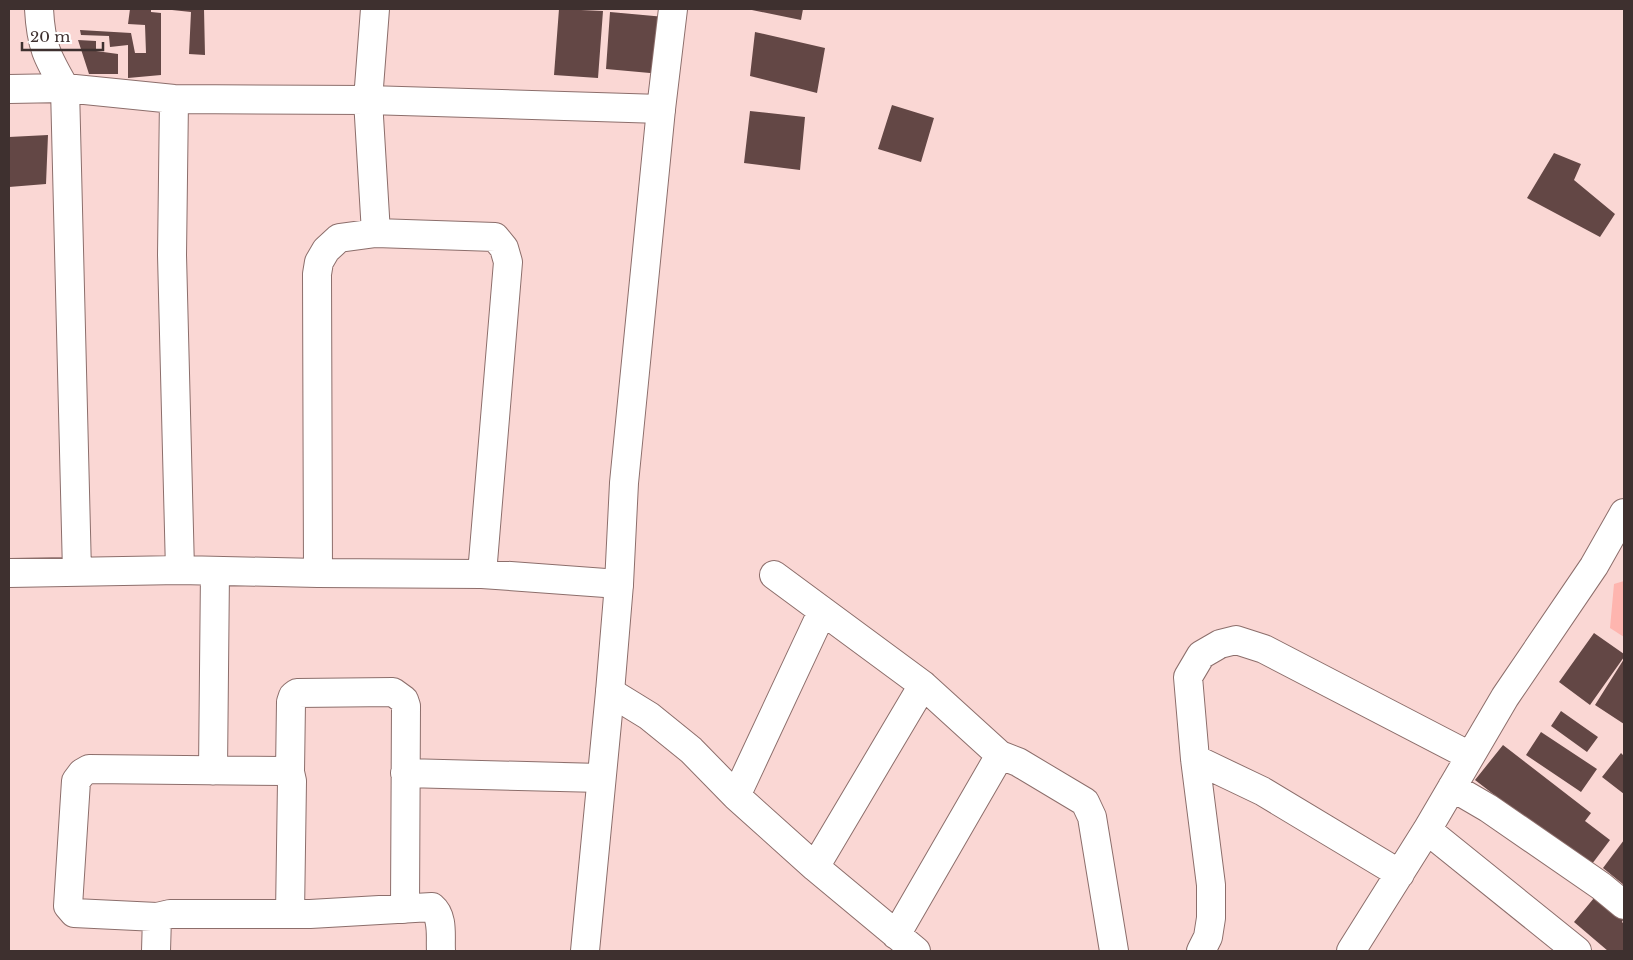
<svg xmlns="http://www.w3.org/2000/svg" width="1633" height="960" font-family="'Libre Baskerville',serif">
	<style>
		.green { fill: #feb5af }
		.building { fill: #634745 }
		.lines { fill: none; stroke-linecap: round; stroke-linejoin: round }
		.minor-casing { stroke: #8c6e6b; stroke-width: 30 }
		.secondary-casing { stroke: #8c6e6b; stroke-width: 30 }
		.minor { stroke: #fff; stroke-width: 28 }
		.secondary { stroke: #fff; stroke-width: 28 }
	</style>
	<rect width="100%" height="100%" fill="#fad7d4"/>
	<path class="green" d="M1624 581V637L1610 628 1614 584Z"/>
	<path class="building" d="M130 9H151V12L161 13V75L128 78V45L110 47 109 36 81 35 80 30 131 33 135 53H146L145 25 128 24Z
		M172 9H204L205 55 189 54 191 12 172 10Z
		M559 9 603 11 598 78 554 75Z
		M747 9H803L801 20Z
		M610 12 665 17 661 74 606 69Z
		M755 32 825 48 817 93 750 76Z
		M78 40 96 41V51L118 54V74H89Z
		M892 105 934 118 921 162 878 149Z
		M750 111 805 117 800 170 744 163Z
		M48 135 46 184 9 187V137Z
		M1554 153 1581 164 1574 180 1615 214 1600 237 1527 198Z
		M1594 633 1624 654V657L1590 705 1559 682Z
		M1624 659V724L1595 705Z
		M1561 711 1598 737 1587 752 1551 726Z
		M1541 732 1597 769 1581 792 1526 755Z
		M1503 745 1591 813 1585 821 1610 840 1589 868 1475 780Z
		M1621 753 1624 756V794L1602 777Z
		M1624 840V885L1603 868Z
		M1599 892 1624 913V918L1622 922 1624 924V951H1608L1574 922Z"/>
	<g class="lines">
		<defs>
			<path id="minor" d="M39 9C41 46 47 57 65 88L77 572
				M375 9 368 100 376 233
				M9 89 65 88 174 99 368 100 661 109
				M174 99 172 255 180 570
				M9 573 180 570 318 573 482 574 619 584
				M318 573 317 274 319 262 326 250 339 238 376 233 495 237 504 248 508 262 482 574
				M774 575 923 685 1000 755 1018 762 1085 802 1092 817 1114 951
				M610 692 649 716 691 750 736 796 815 867 916 951
				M1195 759 1262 791 1400 874
				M213 771 215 571
				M290 772 291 702 293 696 297 693 393 692 404 700 406 706 405 909
				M405 773 601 778
				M1452 787 1488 808 1601 886 1624 905
				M736 796 822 612
				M1427 830 1577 951
				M815 867 923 685
				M157 917 74 913 68 906 76 781 82 773 89 769 284 771 290 772 292 781 290 914
				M896 935 1000 755
				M156 951 157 917 170 914H310L432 907C444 917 440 937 441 951
				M1201 951 1208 937 1211 918V885L1195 759 1188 677 1201 655 1220 644 1236 640 1264 649 1470 756
				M1351 951 1427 830 1505 697 1594 566 1624 513"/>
			<path id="secondary" d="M585 951 610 692 619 584 624 483 661 109 673 9"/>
		</defs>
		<use href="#minor" class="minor-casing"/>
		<use href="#secondary" class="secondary-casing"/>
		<use href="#minor" class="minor"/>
		<use href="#secondary" class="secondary"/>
	</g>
	<rect width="1633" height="960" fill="none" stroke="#3e302f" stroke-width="20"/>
	<path d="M22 42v8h81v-8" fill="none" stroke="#3e302f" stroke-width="2.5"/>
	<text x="30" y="42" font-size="15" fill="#3e302f" stroke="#ffffff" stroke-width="4" paint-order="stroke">20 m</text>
</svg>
